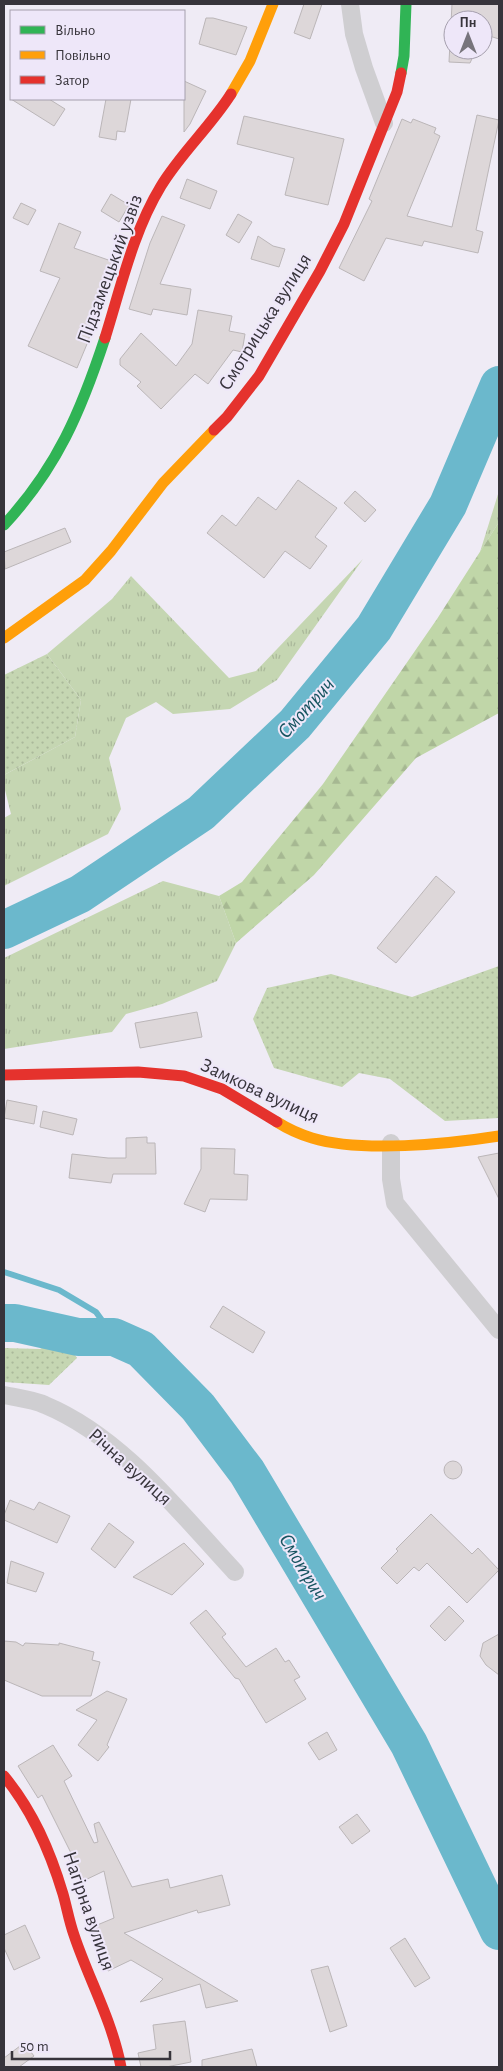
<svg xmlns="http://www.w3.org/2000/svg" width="503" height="2071" font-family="'Alegreya Sans',sans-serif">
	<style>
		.grass { fill: url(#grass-tufts) }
		.forest { fill: url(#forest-firs) }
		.park { fill: url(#park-dots) }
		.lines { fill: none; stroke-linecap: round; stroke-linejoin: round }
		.stream { stroke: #6bb8cc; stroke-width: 6 }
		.river { stroke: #6bb8cc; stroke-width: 38 }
		.building { fill: #ddd7d9; stroke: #bbb6b8 }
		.street { stroke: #cfced1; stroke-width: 18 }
		.fast { stroke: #30b455; stroke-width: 11 }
		.slow { stroke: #ff9f0a; stroke-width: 11 }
		.jam { stroke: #e5322d; stroke-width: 11 }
		.labels { text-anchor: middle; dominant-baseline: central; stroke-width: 4; stroke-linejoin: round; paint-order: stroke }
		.street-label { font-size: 20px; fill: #37343b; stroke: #eee7f9 }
		.water-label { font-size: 21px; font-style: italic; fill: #175460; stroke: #eee7f9 }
	</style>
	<defs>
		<pattern id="grass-tufts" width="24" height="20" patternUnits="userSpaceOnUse" patternTransform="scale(1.25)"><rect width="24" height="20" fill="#c5d6b2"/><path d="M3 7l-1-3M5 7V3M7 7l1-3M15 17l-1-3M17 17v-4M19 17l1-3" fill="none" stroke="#aab89a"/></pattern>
		<pattern id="forest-firs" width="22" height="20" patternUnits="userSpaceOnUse" patternTransform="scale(1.25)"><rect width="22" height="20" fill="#c0d6a8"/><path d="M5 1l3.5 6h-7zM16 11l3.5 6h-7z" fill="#a6b892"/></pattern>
		<pattern id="park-dots" width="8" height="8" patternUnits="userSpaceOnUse" patternTransform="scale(1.25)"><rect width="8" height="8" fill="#c5d6b2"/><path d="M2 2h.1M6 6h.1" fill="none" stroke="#aab89a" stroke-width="1.8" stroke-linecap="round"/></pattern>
	</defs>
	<rect width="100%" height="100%" fill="#efebf5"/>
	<path class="grass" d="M499 491V522L480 552Z
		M363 559 277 680 230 709 173 714 156 702 126 718 109 758 121 809 108 834 4 886V818L11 814 4 786V775L75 737 81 700 47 654 112 599 131 576 229 678 256 671Z
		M163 881 219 896 236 943 217 981 162 1004 126 1014 112 1032 4 1049V958Z"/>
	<path class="forest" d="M499 522V713L416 758 314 875 236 943 219 896 242 882 323 784 437 619Z"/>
	<path class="park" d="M47 654 81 700 75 737 4 775V675Z
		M499 966V1118L445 1121 390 1079 359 1073 342 1087 274 1068 253 1019 267 988 331 974 412 997Z
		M63 1337 77 1358 49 1385 4 1382V1348L40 1349Z"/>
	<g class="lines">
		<path class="stream" d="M4 1272 59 1290 96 1312 114 1337"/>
		<path class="river" d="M4 930 80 894 201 813 295 724 374 628 448 505 499 385
			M4 1323H15L78 1337H114L141 1349 198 1407 247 1472 409 1744 499 1931"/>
	</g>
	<path class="building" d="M304 4H322L310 39 294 33Z
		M452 4H499V39L483 34V20H453V50H476L470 63 449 62Z
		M206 18H213L247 27 236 55 199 44Z
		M184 81 206 91 190 124 184 132Z
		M11 99H49L65 109 54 126Z
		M106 99H131L125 132 117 131 116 140 99 137Z
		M477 115 499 120 476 230 483 232 478 253 424 241 422 246 386 238 364 281 339 268 372 201 369 199 402 119 411 123 413 119 436 128 434 133 440 136 407 216 452 227Z
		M244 116 344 139 328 205 285 195 294 158 237 144Z
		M187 179 217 191 210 209 180 198Z
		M111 194 129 205 119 222 101 211Z
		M21 203 36 210 28 225 13 218Z
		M238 214 252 222 239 243 226 235Z
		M162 216 185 225 160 284 191 289 187 315 153 309 151 315 129 309 150 243Z
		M59 223 81 232 74 248 114 262 87 344 77 368 28 346 60 278 40 271Z
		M258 236 273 246 285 249 279 267 251 259Z
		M198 310 232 316 229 331 245 334 242 352 233 350 208 384 195 374 161 409 137 386 141 382 120 365V359L141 333 176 366 192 344Z
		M298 480 337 508 315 537 327 546 310 569 285 551 264 578 207 533 222 515 236 526 258 497 276 510Z
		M355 491 376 510 365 522 344 503Z
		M65 528 71 542 5 569 4 552Z
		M436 876 455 892 396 963 377 948Z
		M197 1012 202 1037 140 1048 135 1023Z
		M7 1100 37 1106 34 1124 4 1118Z
		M43 1111 77 1119 73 1135 40 1127Z
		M147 1137V1143H155L156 1174H113L111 1183 69 1178 72 1154 108 1158H126V1138Z
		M201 1148 235 1149 234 1174 248 1175 247 1200 210 1199 205 1212 184 1204 201 1169Z
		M499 1153V1199L478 1157Z
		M223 1306 265 1332 253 1353 210 1327Z
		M444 1470a9 9 0 1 1 18 0a9 9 0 1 1-18 0Z
		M10 1500 34 1510 39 1502 70 1516 57 1543 4 1520V1515Z
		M431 1514 472 1554 478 1548 499 1570 467 1603 427 1563 419 1571 414 1567 397 1584 381 1568 398 1551 396 1549Z
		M109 1523 134 1542 115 1568 91 1549Z
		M184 1543 204 1564 172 1595 133 1577Z
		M11 1561 44 1573 36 1592 7 1583Z
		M449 1606 464 1621 445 1641 430 1626Z
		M206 1610 226 1634 222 1637 246 1667 276 1648 285 1662 289 1660 300 1677 294 1680 306 1699 266 1723 239 1679 235 1678 190 1623Z
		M499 1634V1675L486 1665 480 1656 483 1643Z
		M4 1641 16 1642 23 1646 25 1643 59 1645V1643L94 1652 92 1660 100 1662 91 1696H42L4 1680Z
		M107 1691 127 1699 107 1745 109 1747 98 1761 78 1745 97 1720 76 1710Z
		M327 1732 337 1750 319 1760 308 1743Z
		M53 1745 72 1776 64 1781 94 1843 98 1842 94 1824 99 1822 132 1887 168 1879 170 1888 222 1875 230 1905 198 1913 197 1910 124 1933 238 2001 206 2008 200 1984 140 2002 163 1979 131 1960 108 1971 90 1928 114 1918 104 1871 81 1882 68 1857 72 1855 42 1795 38 1798 18 1766Z
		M357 1814 370 1831 352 1844 339 1827Z
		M25 1925 40 1958 14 1970 4 1948V1935Z
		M405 1938 430 1978 415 1987 390 1948Z
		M328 1966 347 2026 330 2032 311 1970Z
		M185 2021 191 2062 166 2067H141L138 2053 156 2049 153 2025Z
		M24 2043 34 2056 19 2067H4V2058Z
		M252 2049 257 2067H202V2060Z"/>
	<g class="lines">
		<path class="street" d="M350 4 354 34 364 68 384 123
			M391 1143V1179L395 1203 499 1330
			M4 1395C17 1398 32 1399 45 1405 122 1437 179 1512 235 1572"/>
		<path class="fast" d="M401 73 404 56 406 4
			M4 525C57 468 81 411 105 338"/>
		<path class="slow" d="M231 94 250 61 273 4
			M4 638 85 580 111 551 163 483 214 430
			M277 1122C288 1129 299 1134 312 1138 361 1153 448 1144 499 1136"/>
		<path class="jam" d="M105 338C121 287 133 232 161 186 181 153 210 127 231 94
			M214 430 227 417 259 376 320 271 344 224 397 92 401 73
			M4 1075 138 1072 184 1076 222 1089 277 1122
			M4 1776C33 1811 50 1851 63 1894 67 1908 69 1921 74 1935 89 1980 112 2020 121 2067"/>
	</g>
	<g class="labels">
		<g class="street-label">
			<text transform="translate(110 269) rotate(-70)">Підзамецький узвіз</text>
			<text transform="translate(265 322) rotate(-58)">Смотрицька вулиця</text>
			<text transform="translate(260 1091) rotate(25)">Замкова вулиця</text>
			<text transform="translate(130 1467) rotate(42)">Річна вулиця</text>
			<text transform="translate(89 1911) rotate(71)">Нагірна вулиця</text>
		</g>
		<g class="water-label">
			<text transform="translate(306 708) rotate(-48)">Смотрич</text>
			<text transform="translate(303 1567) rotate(59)">Смотрич</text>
		</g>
	</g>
	<rect width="503" height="2071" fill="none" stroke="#37343b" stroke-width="10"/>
	<rect x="10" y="10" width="175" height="90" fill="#eee7f9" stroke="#a59fad"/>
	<rect x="20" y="26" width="25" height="8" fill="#30b455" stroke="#a59fad"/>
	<text x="55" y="35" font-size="15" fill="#37343b">Вільно</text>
	<rect x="20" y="51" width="25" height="8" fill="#ff9f0a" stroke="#a59fad"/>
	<text x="55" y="60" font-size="15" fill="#37343b">Повільно</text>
	<rect x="20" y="76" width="25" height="8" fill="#e5322d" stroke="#a59fad"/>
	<text x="55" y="85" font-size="15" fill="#37343b">Затор</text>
	<g transform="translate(468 35)"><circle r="24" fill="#eee7f9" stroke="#a59fad"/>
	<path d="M0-4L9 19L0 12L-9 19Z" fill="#77747c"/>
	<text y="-8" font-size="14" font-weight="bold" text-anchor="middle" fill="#37343b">Пн</text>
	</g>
	<path d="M12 2051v8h158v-8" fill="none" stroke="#37343b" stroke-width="2.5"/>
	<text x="20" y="2051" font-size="15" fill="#37343b" stroke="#eee7f9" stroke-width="4" paint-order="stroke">50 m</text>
</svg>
